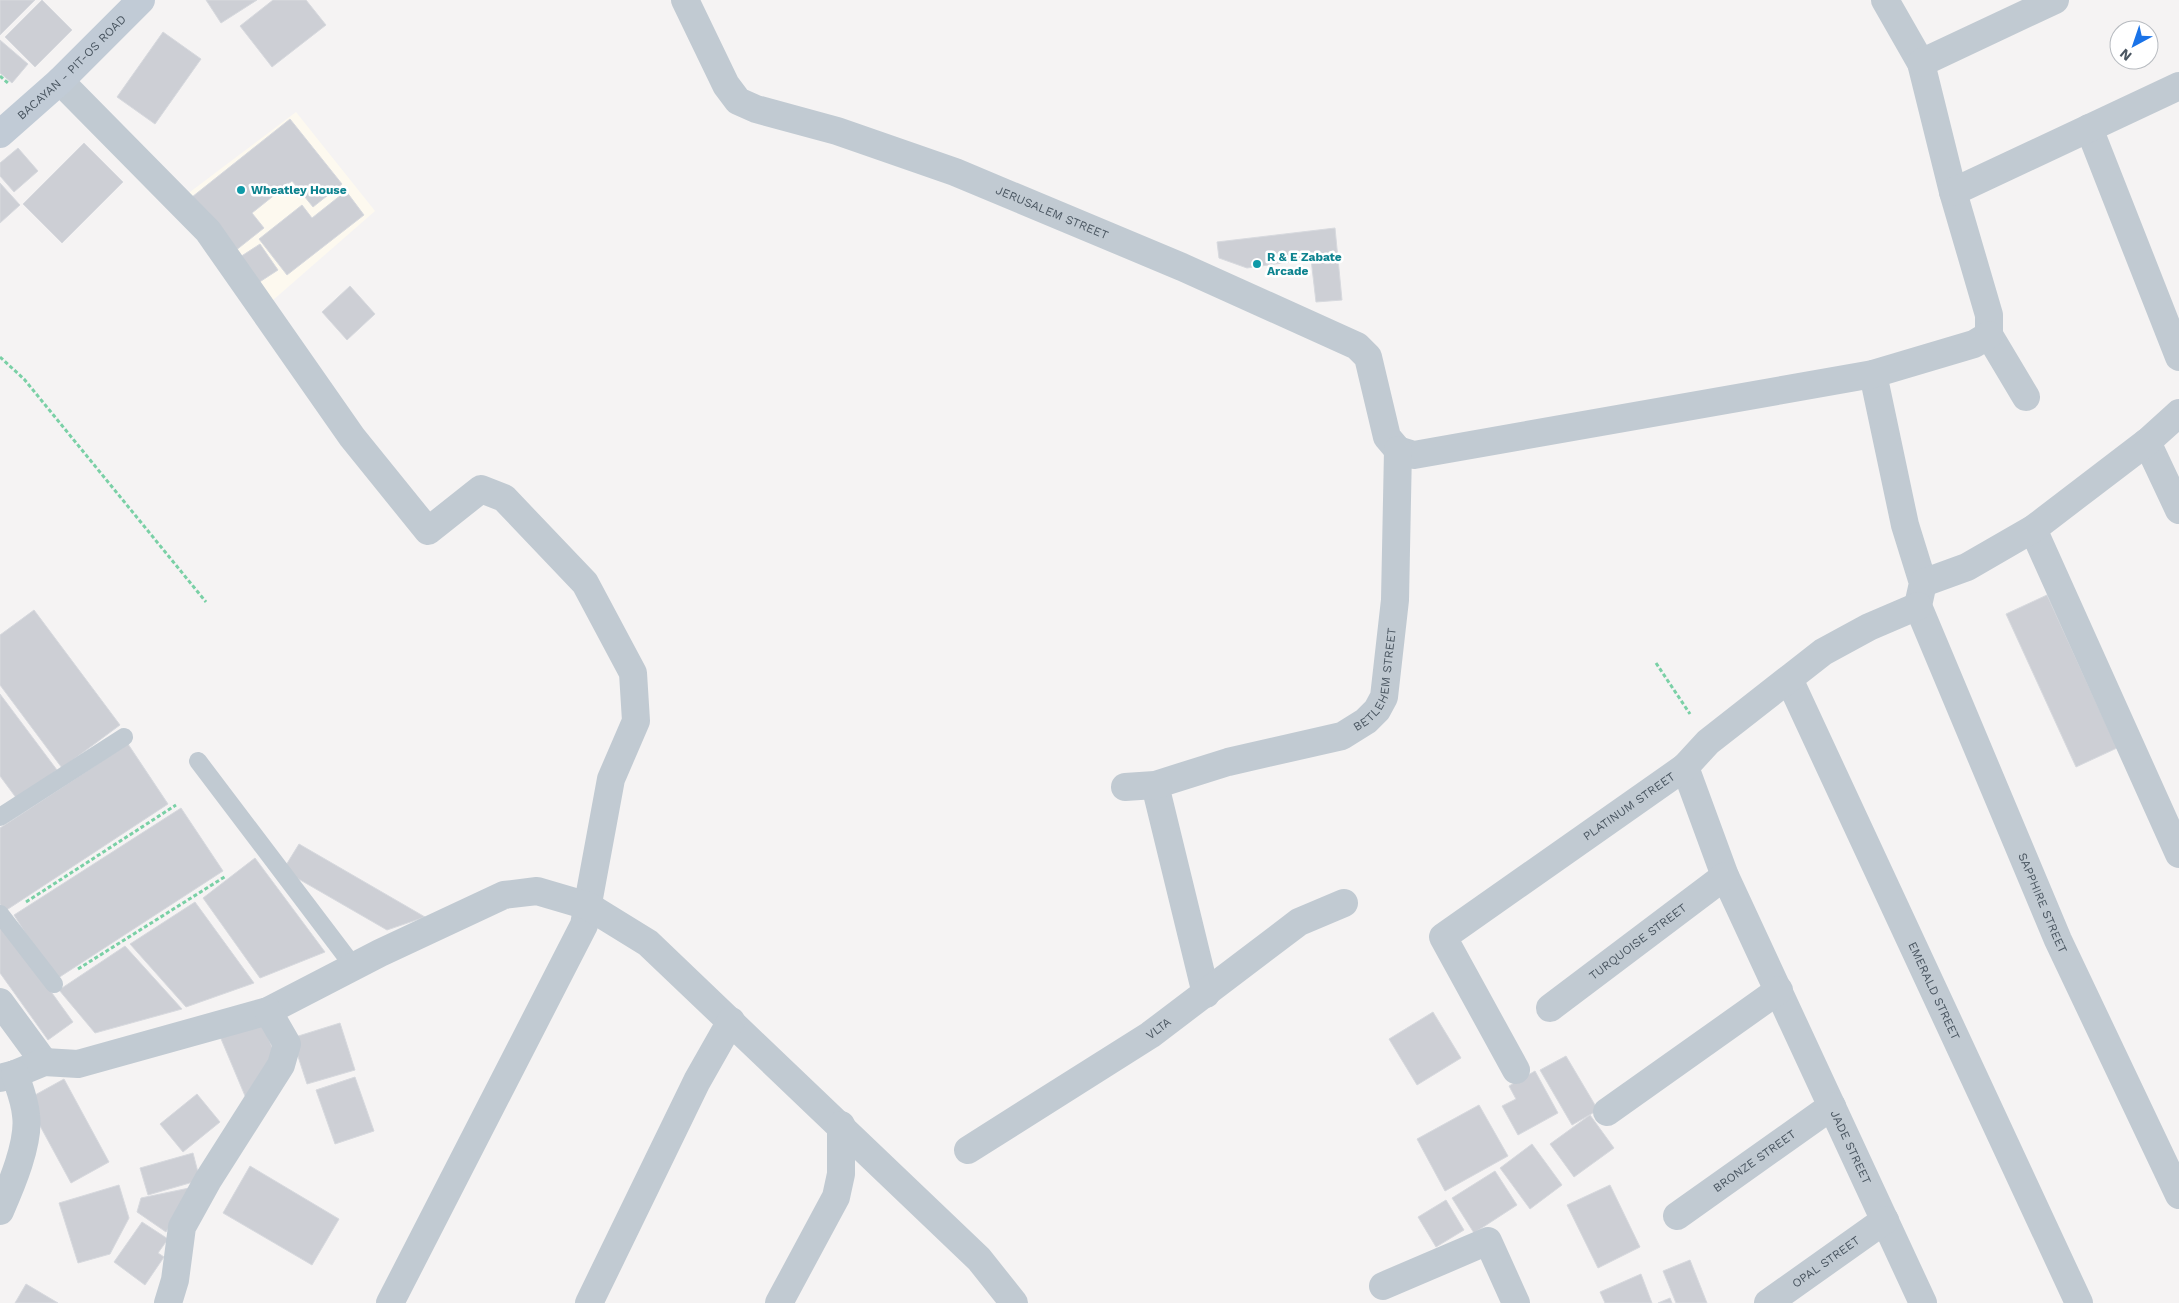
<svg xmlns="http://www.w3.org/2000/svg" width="2179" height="1303" font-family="'Work Sans',sans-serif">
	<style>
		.commercial { fill: #fdf9ef }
		.building { fill: #cdcfd5; stroke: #d7d9de }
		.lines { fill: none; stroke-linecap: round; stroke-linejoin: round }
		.path { stroke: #7ad0a6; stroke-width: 3; stroke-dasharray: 4 2.5; stroke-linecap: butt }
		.lane { stroke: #c1cad2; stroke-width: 18 }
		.street { stroke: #c1cad2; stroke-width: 28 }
		.secondary { stroke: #c1cbd6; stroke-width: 28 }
		.culture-dot { fill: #0f9aa8; stroke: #fff; stroke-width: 2 }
		.labels { text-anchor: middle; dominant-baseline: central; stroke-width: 5; stroke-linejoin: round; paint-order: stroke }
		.street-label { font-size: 12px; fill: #4a5661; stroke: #fff }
		.culture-label { font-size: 12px; font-weight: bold; fill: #0d838f; stroke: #fff; text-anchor: start }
	</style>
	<rect width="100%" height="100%" fill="#f5f3f3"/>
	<path class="commercial" d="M296 112 375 211 272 301 186 195Z"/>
	<path class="building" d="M0 0H35L0 35Z
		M42 0 72 30 35 67 5 37Z
		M206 0H257L221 23Z
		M273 0H306L326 25 272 67 240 26Z
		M163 32 201 59 155 124 117 97Z
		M0 40 28 64 12 83 0 73Z
		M290 119 342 184 313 207 292 181 252 213 264 228 235 251 192 197Z
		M84 143 123 182 62 243 23 204Z
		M18 148 38 171 14 192 0 176V163Z
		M0 183 20 205 0 223Z
		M346 191 364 215 287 275 259 239 302 205 312 218Z
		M1335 228 1342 300 1316 302 1311 259 1247 268 1219 258 1217 242Z
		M260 244 278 270 258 283 240 257Z
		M350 286 375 314 347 340 322 312Z
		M2047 595 2117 748 2076 767 2006 614Z
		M34 610 120 725 62 768 0 685V635Z
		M0 694 57 770 17 799 0 776Z
		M128 744 168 804 5 911 0 904V828Z
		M181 808 223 871 55 980 14 915Z
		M299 844 425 917 387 930 283 870Z
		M255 858 325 952 260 978 203 898Z
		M195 902 254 983 186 1007 130 944Z
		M0 921 73 1022 48 1040 0 973Z
		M125 946 182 1009 95 1033 59 990Z
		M1433 1012 1461 1058 1417 1085 1389 1039Z
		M340 1023 355 1070 307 1084 292 1038Z
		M263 1025 276 1057 248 1103 219 1034Z
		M1566 1056 1598 1110 1572 1125 1540 1070Z
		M1535 1071 1558 1113 1518 1135 1502 1106 1516 1099 1509 1086Z
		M355 1077 374 1131 335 1144 316 1090Z
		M64 1079 109 1162 71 1183 26 1100Z
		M197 1094 220 1122 183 1152 160 1124Z
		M1479 1105 1508 1156 1445 1191 1417 1139Z
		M1590 1115 1614 1148 1574 1177 1550 1144Z
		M1532 1144 1562 1185 1530 1209 1500 1168Z
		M193 1153 200 1180 148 1195 140 1168Z
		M250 1166 339 1219 312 1265 223 1213Z
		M1495 1171 1517 1205 1474 1233 1452 1198Z
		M119 1185 129 1218 110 1254 78 1263 59 1203Z
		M1610 1185 1640 1247 1598 1268 1567 1205Z
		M194 1187 166 1232 137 1212 141 1198Z
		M1446 1200 1464 1230 1436 1247 1418 1217Z
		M142 1222 168 1239 158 1253 164 1257 145 1285 114 1262Z
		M1690 1260 1707 1303H1676L1663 1271Z
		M1641 1274 1652 1303H1605L1600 1292Z
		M26 1284 58 1303H15Z
		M1670 1298 1672 1303H1658Z"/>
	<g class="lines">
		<path class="path" d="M0 76 9 84
			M0 357 24 379 206 602
			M1656 663 1690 714
			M26 902 176 805
			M78 969 226 876"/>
		<path class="lane" d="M198 761 354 967
			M0 817 124 737
			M0 914 54 984"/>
		<g class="street">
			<path id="s1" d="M685 0 726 85 738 101 756 109 837 131 955 172 1182 267 1357 346 1368 357 1387 437 1398 450"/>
			<path d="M1885 0 1921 63 1953 192 1989 315V335L2026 397"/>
			<path d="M1921 63 2055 0"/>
			<path d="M60 81 208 231 352 437 428 531 481 489 504 498 585 583 633 673 636 721 611 779 584 925 390 1303"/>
			<path d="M2089 128 2179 357"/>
			<path d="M1953 192 2179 86"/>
			<path d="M1873 374 1905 525 1923 583 1919 601"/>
			<path d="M2147 442 2179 510"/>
			<path d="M1398 450 1414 455 1873 374 1974 344 1989 335"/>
			<path d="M2033 529 2179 854"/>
			<path d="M1923 583 1967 567 2033 529 2147 442 2179 413"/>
			<path id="s2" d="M1918 606 2058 940 2179 1195"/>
			<path id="s3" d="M1789 679 2079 1303"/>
			<path id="s4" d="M1685 767 1725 876 1923 1303"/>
			<path d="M1155 785 1206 994"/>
			<path id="s5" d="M1125 787 1155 785 1228 762 1342 736 1366 721 1377 710 1384 697 1395 600 1398 450"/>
			<path d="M0 1002 44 1062"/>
			<path id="s6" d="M1550 1008 1725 876"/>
			<path id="s7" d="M1516 1070 1443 937 1685 767 1708 742 1823 652 1869 627 1918 606"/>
			<path d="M0 1078 15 1074 44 1062 78 1064 268 1011 380 953 504 895 537 891 588 906 648 943 979 1259 1014 1303"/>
			<path d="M1607 1112 1779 990"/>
			<path id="s8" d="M968 1150 1150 1035 1299 922 1344 903"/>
			<path d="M0 1211C11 1186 30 1142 26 1115 25 1101 19 1087 15 1074"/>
			<path id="s9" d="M1677 1216 1832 1106"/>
			<path d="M1383 1286 1488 1241 1516 1303"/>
			<path d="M168 1303 175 1280 182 1227 208 1180 281 1065 287 1044 268 1011"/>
			<path d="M589 1303 697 1081 731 1021"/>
			<path d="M779 1303 836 1197 841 1174V1125"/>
			<path id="s10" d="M1768 1303 1885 1220"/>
		</g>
		<path class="secondary" id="s11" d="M0 134 60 81 141 0"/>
	</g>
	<g class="culture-dot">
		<circle cx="241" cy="190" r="5"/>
		<circle cx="1257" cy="264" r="5"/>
	</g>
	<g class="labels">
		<g class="street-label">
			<text stroke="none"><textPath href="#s11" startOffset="98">BACAYAN - PIT-OS ROAD</textPath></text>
			<text stroke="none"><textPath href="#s1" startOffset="448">JERUSALEM STREET</textPath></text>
			<text stroke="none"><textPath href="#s5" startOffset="295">BETLEHEM STREET</textPath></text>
			<text stroke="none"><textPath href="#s7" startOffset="379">PLATINUM STREET</textPath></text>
			<text stroke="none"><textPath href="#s2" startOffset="322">SAPPHIRE STREET</textPath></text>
			<text stroke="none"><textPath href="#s6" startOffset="110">TURQUOISE STREET</textPath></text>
			<text stroke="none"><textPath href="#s3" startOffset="344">EMERALD STREET</textPath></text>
			<text stroke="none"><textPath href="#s8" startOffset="226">VLTA</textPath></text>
			<text stroke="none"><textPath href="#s4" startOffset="415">JADE STREET</textPath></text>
			<text stroke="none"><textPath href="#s9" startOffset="95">BRONZE STREET</textPath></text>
			<text stroke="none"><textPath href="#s10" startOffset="71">OPAL STREET</textPath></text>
		</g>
		<g class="culture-label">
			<text x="251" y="190">Wheatley House</text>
			<text x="1267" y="257">R &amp; E Zabate<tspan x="1267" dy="14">Arcade</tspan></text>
		</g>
	</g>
	<g transform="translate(2134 45) rotate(220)"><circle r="24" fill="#ffffff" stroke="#b7bbc0"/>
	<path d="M0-4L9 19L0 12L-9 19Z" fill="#1a73e8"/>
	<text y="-8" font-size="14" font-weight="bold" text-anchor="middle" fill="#4a5661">N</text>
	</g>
</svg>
